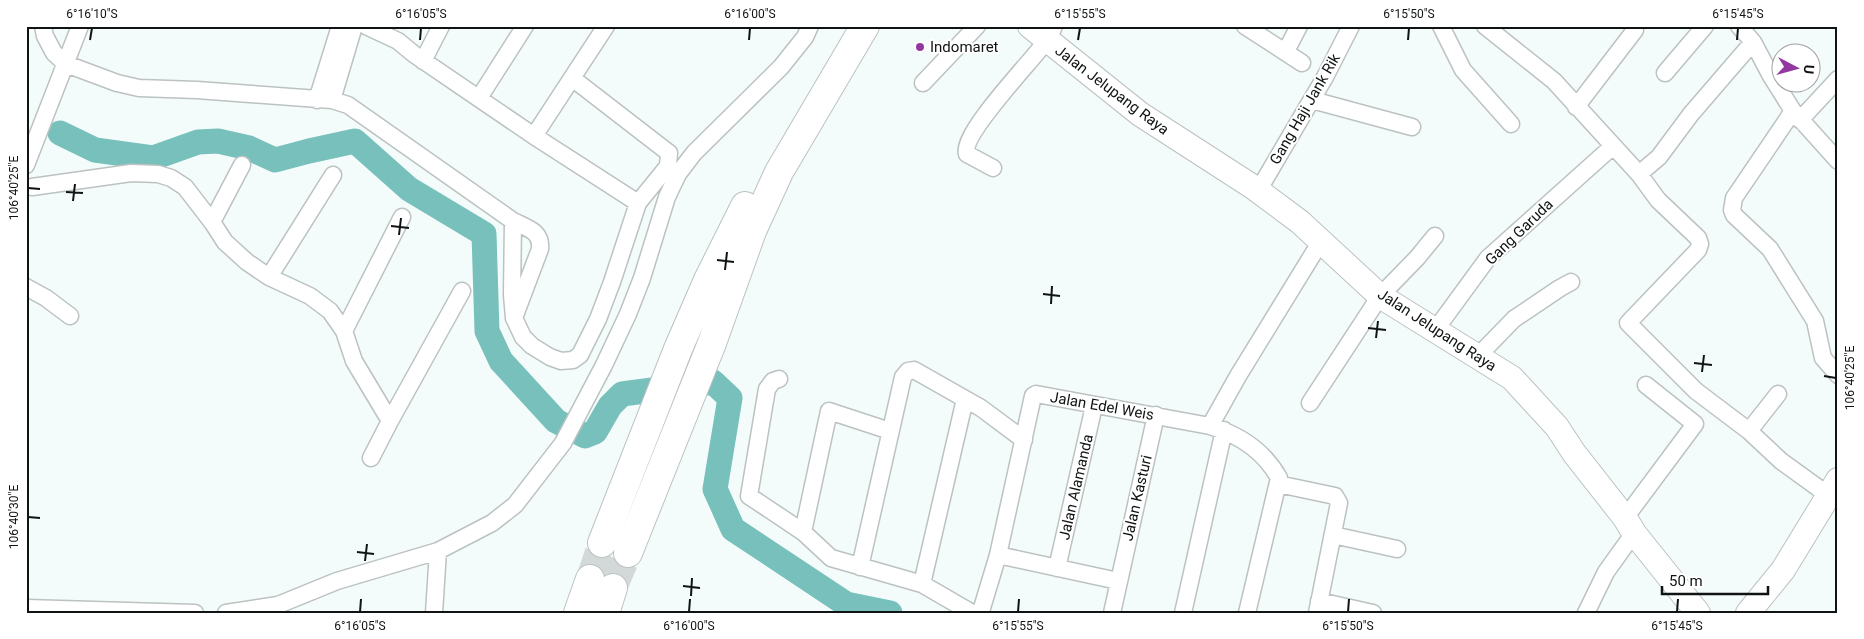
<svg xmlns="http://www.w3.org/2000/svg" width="1864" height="639" font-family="Roboto,sans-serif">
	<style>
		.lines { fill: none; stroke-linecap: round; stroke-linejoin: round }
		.river { stroke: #77c0bc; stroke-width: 25 }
		.highway-tunnel { stroke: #d2d9d8; stroke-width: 28; stroke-dasharray: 28 14; stroke-linecap: butt }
		.street-casing { stroke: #bbc2c1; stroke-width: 19 }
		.secondary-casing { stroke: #bbc2c1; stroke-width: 26 }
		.highway-casing { stroke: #bbc2c1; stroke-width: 30 }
		.street { stroke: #fff; stroke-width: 16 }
		.secondary { stroke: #fff; stroke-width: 24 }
		.highway { stroke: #fff; stroke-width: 28 }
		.ticks { fill: none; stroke: #101313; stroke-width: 2 }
		.poi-dot { fill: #9337a1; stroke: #fff; stroke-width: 2 }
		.labels { text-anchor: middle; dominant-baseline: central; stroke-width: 4; stroke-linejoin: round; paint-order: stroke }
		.poi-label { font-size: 15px; fill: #101313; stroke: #fff; text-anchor: start }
		.street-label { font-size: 15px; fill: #101313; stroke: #fff }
		.neatline { fill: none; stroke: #101313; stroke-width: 2 }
		.ticks-label { font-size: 12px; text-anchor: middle; fill: #101313 }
	</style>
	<rect width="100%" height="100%" fill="#f4fcfb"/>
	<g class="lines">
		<path class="river" d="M60 133 95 150 153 158 198 142 218 141 249 148 275 160 309 151 355 141 409 189 484 234 487 331 501 361 556 421 585 436 595 432 610 406 622 394 713 382 730 398 715 489 733 529 846 604 890 613"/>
		<path class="highway-tunnel" d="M590 579 602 543
			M613 588 628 553"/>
		<defs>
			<path id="street" d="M43 26 45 36 54 53 66 64 117 83 139 88 197 90 332 100 348 105 513 221C527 228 542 231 540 249L514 318
				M366 26 398 41 415 55 534 136 638 203
				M1245 26 1302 63
				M1441 26 1463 70 1511 124
				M1485 26 1554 81 1639 174 1659 157 1691 114 1753 42 1739 26
				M1753 42 1771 76 1793 111 1838 161
				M1286 51 1299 26
				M423 61 441 26
				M1665 73 1705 26
				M923 83 977 26
				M479 98 525 26
				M317 100 340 26
				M332 100 354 26
				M1312 100 1412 127
				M1576 107 1635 30
				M1793 111 1734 198 1732 210 1734 215 1770 249 1815 321 1823 358 1838 375
				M1800 120 1838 79
				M534 136 606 26
				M26 165 80 26
				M993 168 967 154C960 134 1034 59 1047 40 1050 36 1052 31 1054 26
				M1639 174 1658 200 1698 238 1700 244 1698 250 1628 323 1696 391 1749 431 1781 461 1828 495
				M32 187 131 173 158 174 171 178 185 187 212 222 225 242 247 262 269 277 310 296 330 311 344 331 354 361 390 421 462 291
				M1258 191 1325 77 1351 26
				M513 221 512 295 514 318 523 337 532 346 550 357 561 361 573 360 580 355 598 319 612 282 638 203 668 166 669 153 572 78
				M212 222 242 165
				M269 277 333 175
				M26 287 46 298 70 316
				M1436 329 1488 258 1613 146
				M344 331 402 217
				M1478 356 1514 319 1560 288 1571 282
				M779 379 773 381 767 389 749 496 803 532 831 558 922 584 972 613
				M1310 403 1380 296 1417 258 1435 236
				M1210 426C1240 435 1264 451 1279 478L1247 613
				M1749 431 1778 394
				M371 458 390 421
				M1278 484 1335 496 1339 503 1317 613
				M1625 518 1695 424 1646 385
				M803 532 829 411 890 431
				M1333 535 1397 549
				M860 567 903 377 908 371 914 370 981 408 1024 440
				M1057 568 1094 406
				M1118 581 998 555 1033 396 1036 394 1210 426 1238 376 1321 241
				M922 584 965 399
				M1319 601 1373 613
				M26 608 195 613
				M226 613 278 605 337 581 438 551 492 523 515 505 563 443 604 365 628 314 642 278 667 197 678 174 694 153 781 67 805 37 810 26
				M434 613 438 551
				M980 613 982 608 998 555
				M1112 613 1156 415
				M1183 613 1224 430
				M1586 613 1606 572 1634 533"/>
			<path id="secondary" d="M1030 26 1140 114 1253 187 1300 222 1380 296 1512 378 1557 427 1574 453 1625 518 1634 533 1698 613
				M1748 613 1783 570 1838 480"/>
			<path id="highway" d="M602 543 678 349 708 280 745 206
				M628 553 712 343 752 231 779 172 865 26
				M578 613 590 579
				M605 613 613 588"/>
		</defs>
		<use href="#street" class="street-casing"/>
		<use href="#secondary" class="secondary-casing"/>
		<use href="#highway" class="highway-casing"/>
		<use href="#street" class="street"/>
		<use href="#secondary" class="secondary"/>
		<use href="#highway" class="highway"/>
	</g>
	<path class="ticks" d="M90 40 92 28M420 40 421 28M749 40 750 28M1078 40 1080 28M1408 40 1409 28M1737 40 1738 28M28 188 40 189M66 192 83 193M73 201 75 184M391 226 409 228M399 235 401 218M717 260 734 262M725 270 727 252M1043 294 1060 296M1051 304 1052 286M1368 328 1386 330M1376 338 1378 321M1694 363 1712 365M1702 372 1704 355M1824 376 1836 378M28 517 40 518M357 552 374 554M365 561 367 544M683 586 700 588M691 596 692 578M360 612 361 599M689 612 690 599M1018 612 1019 599M1348 612 1349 599M1677 612 1678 599"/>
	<circle class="poi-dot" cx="920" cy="47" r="5"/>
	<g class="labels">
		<g class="poi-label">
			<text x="930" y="47">Indomaret</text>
		</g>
		<g class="street-label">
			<text transform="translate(1112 90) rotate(37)">Jalan Jelupang Raya</text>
			<text transform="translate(1305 109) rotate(-60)">Gang Haji Jank Rik</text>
			<text transform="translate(1519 232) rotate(-44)">Gang Garuda</text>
			<text transform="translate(1437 330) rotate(33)">Jalan Jelupang Raya</text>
			<text transform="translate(1102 406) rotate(10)">Jalan Edel Weis</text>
			<text transform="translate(1076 487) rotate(-77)">Jalan Alamanda</text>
			<text transform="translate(1137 498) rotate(-77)">Jalan Kasturi</text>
		</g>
	</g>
	<rect width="1864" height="639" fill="none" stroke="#ffffff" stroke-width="55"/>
	<g transform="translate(1796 68) rotate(96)"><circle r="24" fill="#ffffff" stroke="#9fa1a1"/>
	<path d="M0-4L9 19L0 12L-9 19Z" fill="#9337a1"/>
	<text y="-8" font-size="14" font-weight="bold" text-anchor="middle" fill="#101313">U</text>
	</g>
	<path d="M1662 586v8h106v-8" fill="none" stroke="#101313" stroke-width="2.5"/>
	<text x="1669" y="586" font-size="15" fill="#101313" stroke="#ffffff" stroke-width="4" paint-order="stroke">50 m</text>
	<rect x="28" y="28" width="1808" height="584" class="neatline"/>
	<g class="ticks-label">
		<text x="92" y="18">6°16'10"S</text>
		<text x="421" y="18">6°16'05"S</text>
		<text x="750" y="18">6°16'00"S</text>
		<text x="1080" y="18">6°15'55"S</text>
		<text x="1409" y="18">6°15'50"S</text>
		<text x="1738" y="18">6°15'45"S</text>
		<text transform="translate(14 188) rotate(-90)" y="4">106°40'25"E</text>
		<text transform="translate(1850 378) rotate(-90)" y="4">106°40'25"E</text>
		<text transform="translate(14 517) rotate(-90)" y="4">106°40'30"E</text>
		<text x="360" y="630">6°16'05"S</text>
		<text x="689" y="630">6°16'00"S</text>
		<text x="1018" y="630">6°15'55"S</text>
		<text x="1348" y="630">6°15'50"S</text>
		<text x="1677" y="630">6°15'45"S</text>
	</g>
</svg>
